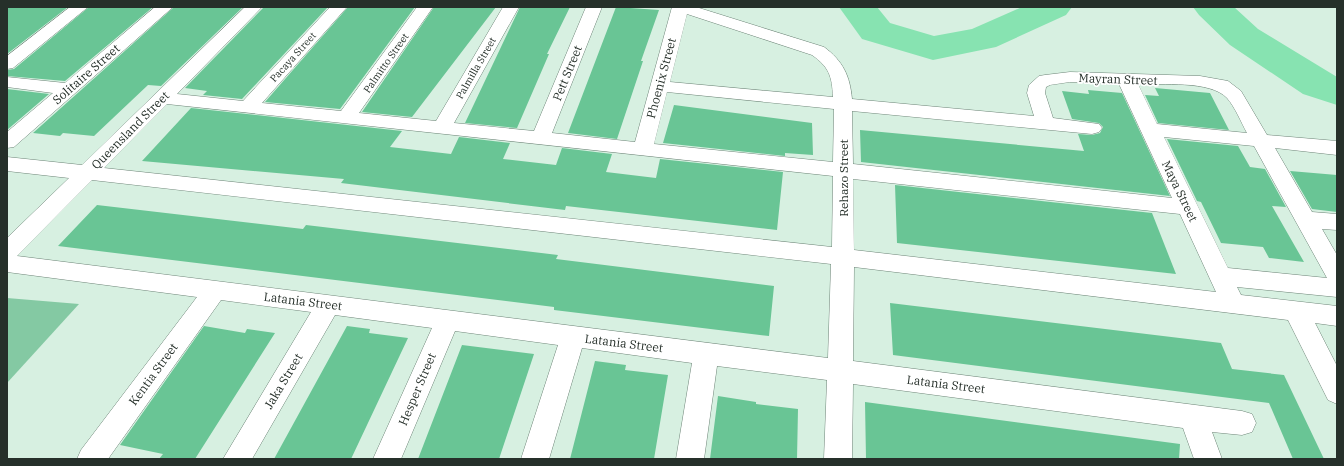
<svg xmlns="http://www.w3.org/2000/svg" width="1344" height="466" font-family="'IBM Plex Serif',serif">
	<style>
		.green { fill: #84c9a3 }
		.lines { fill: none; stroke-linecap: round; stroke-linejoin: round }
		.river { fill: #87e3b1; fill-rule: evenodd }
		.building { fill: #69c595 }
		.minor-casing { stroke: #6e8578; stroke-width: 1 }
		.minor { fill: #fff; fill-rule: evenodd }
		.labels { text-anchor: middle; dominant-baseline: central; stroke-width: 3.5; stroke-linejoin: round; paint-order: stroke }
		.far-street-label { font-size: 10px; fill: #26302a; stroke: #fff }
		.street-label { font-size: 12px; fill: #26302a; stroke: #fff }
	</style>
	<rect width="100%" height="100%" fill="#d7f0e1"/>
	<path class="green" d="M7 298 79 304 7 383Z"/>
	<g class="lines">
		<path class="river" d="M839 7H877L890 23 934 36 972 29 1022 7H1072L1066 15 996 47 933 60 862 39Z
			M1193 7H1234L1258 29 1337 77V105L1303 94 1230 45 1199 15Z"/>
	</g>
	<path class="building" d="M7 7H68L7 54Z
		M89 7H153L65 81 7 76V70L14 69Z
		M174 7H243L161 86 148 85 94 136 63 133 60 136 33 133Z
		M264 7H328L242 99 203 95 207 91 185 88Z
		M348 7H415L340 109 265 102Z
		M434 7H496L412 117 362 112Z
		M520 7H570L547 54H549L517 128 465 123Z
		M616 7 659 10 641 61H643L617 139 568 133Z
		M1155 88 1210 93 1229 130 1158 123 1145 95 1159 96Z
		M7 89 49 94 7 130Z
		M1088 90 1122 93 1170 196 861 162 860 130 1084 151 1078 134 1092 135 1100 133 1103 127 1099 123 1072 119 1062 91 1089 94Z
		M674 105 812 123 813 155 785 153V156L663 143Z
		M191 108 402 131 390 147 451 154 459 137 510 143 503 159 556 165 562 148 612 154 606 172 656 178 660 159 783 172 777 230 566 206 565 210 341 183 344 179 142 161Z
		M1167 139 1238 146 1250 167 1265 169 1286 207 1272 206 1304 262 1269 258 1263 247 1221 243 1201 202 1197 201Z
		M1290 171 1337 175V212L1312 209Z
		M895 185 1152 213 1176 274 897 243Z
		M97 205 303 229 306 225 558 255 556 259 774 286 769 336 554 310V307L58 246Z
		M890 303 1221 343 1232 369 1284 375 1324 459H1293L1269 403 893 355Z
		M204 326 245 333 247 329 275 333 195 459H159L163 454 120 445Z
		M347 326 370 329 369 333 408 338 351 459H274Z
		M462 345 534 354 499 459H418Z
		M595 361 626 365 625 370 668 375 654 459H570Z
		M718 396 756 402V404L798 409 797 459H710Z
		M865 402 1180 444 1179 459H866Z"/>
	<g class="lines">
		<defs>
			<path id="minor" d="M70 7H88L13 68 7 69V56Z
				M155 7H173L14 147 7 148V132L53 93 7 87V77L65 83Z
				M245 7H262L177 94 243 101 330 7H347L262 103 341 111 417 7H433L359 113 436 121 503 7H519L454 123 534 131 586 7H602L552 133 635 142 672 7H696L824 47C843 61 850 76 852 99L1034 116 1027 93 1029 85 1039 76 1045 75 1070 72 1200 76 1228 81 1241 91 1267 135 1337 141V155L1275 148 1312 212 1337 214V230L1322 229 1337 255V297L1237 287 1241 295 1337 306V326L1315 323 1337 366V404L1328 400 1288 320 854 267 853 361 1242 411 1252 414 1256 423 1252 432 1242 435 1212 432 1222 459H1194L1183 428 853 384 852 459H824L827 380 717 366 704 459H676L692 363 582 348 549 459H521L558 345 455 331 401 459H373L432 328 335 315 252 459H223L311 312 221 300 108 459H77L81 450 197 297 7 272V238L69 178 7 171V157L82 165ZM687 14 812 55C829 67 832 76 833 97L670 82ZM1070 82 1119 84 1172 198 853 164 852 111 1092 134 1099 132 1102 128 1099 124 1053 118 1045 93 1046 87 1050 85ZM1138 84C1161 85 1210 80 1227 98 1235 107 1241 122 1247 133L1157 124ZM667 92 834 109 833 162 654 144ZM167 104 833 176 832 247 104 168ZM1164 137 1254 146 1327 278 1228 268ZM853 179 1180 214 1216 292 854 250ZM92 180 831 264 828 358 17 256Z"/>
		</defs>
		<use href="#minor" class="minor-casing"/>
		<use href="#minor" class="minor"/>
	</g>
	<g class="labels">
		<g class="far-street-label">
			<text transform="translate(293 57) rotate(-48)">Pacaya Street</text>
			<text transform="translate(386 63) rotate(-55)">Palmitto Street</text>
			<text transform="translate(476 68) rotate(-60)">Palmilla Street</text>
		</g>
		<g class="street-label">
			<text transform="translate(567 73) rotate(-68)">Pett Street</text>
			<text transform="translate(86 74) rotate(-41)">Solitaire Street</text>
			<text transform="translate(661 78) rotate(-75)">Phoenix Street</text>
			<text transform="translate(1118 79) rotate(2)">Mayran Street</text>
			<text transform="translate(130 130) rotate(-45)">Queensland Street</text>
			<text transform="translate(843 178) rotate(-90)">Rehazo Street</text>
			<text transform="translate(1180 191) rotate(64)">Maya Street</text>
			<text transform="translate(303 301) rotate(7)">Latania Street</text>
			<text transform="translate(624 343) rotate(7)">Latania Street</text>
			<text transform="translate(153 374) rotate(-54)">Kentia Street</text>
			<text transform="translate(283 381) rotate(-59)">Jaka Street</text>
			<text transform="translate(946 384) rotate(7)">Latania Street</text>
			<text transform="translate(417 389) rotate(-67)">Hesper Street</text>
		</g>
	</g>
	<rect width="1344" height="466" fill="none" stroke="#26302a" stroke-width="16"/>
</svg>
